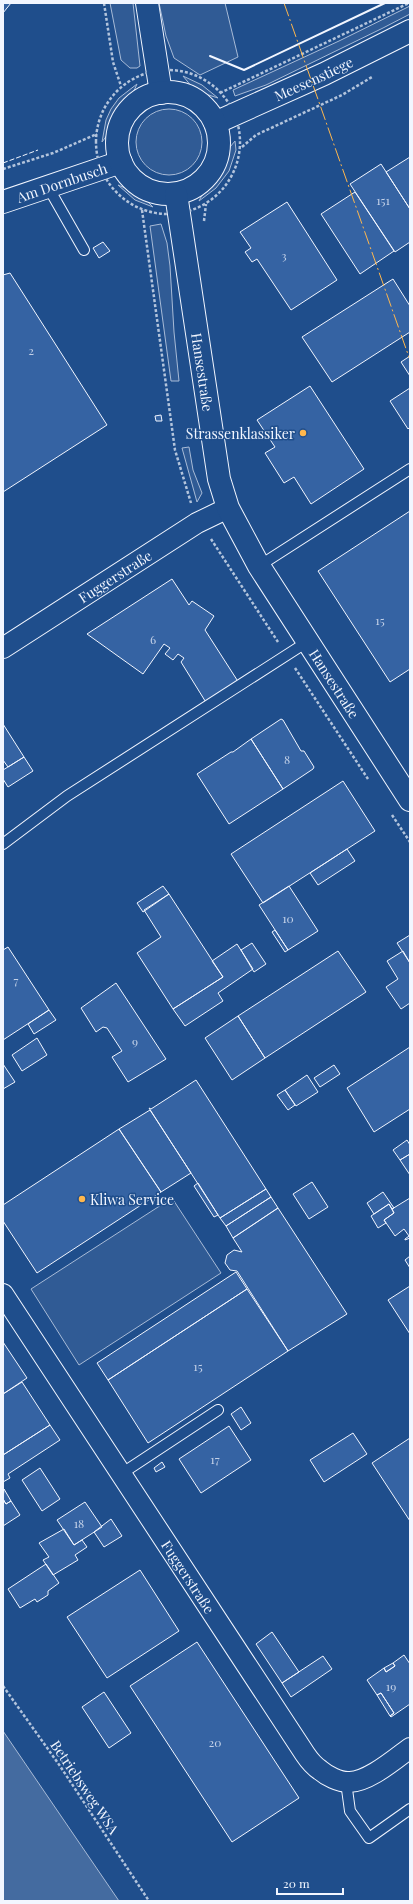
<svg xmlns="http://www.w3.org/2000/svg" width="413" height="1904" font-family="'Playfair Display',serif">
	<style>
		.built { fill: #305b95; stroke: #a8bbd7 }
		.water { fill: #446ba0; stroke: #a8bbd7 }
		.building { fill: #3563a3; stroke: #f2f6ff }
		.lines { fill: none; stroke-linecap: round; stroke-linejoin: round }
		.service-casing { stroke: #f2f6ff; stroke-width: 12 }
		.minor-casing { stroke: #f2f6ff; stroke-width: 22 }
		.tertiary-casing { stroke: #f2f6ff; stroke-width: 24 }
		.secondary-casing { stroke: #f2f6ff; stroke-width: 24 }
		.path { stroke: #b3c4dc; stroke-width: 2.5; stroke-dasharray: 3 2; stroke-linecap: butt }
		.service { stroke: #1f4e8c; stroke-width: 10 }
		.minor { stroke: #1f4e8c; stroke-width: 20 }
		.tertiary { stroke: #1f4e8c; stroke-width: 22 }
		.secondary { stroke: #1f4e8c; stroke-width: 22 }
		.fence { stroke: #f2f6ff; stroke-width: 1; stroke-dasharray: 5 2; stroke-linecap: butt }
		.wall { stroke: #f2f6ff; stroke-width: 2 }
		.power { stroke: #ffb74d; stroke-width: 1; stroke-dasharray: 14 3 2 3; stroke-linecap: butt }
		.poi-dot { fill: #ffb74d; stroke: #1f4e8c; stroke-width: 1.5 }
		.labels { text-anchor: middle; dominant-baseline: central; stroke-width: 3; stroke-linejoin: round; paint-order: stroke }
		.number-label { font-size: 12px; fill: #c3d1e8 }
		.street-label { font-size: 14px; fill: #f2f6ff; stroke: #1f4e8c }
		.poi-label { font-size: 14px; fill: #f2f6ff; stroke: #1f4e8c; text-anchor: end }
	</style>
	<rect width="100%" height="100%" fill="#1f4e8c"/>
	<path class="built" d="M110 3H133L140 66 137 68H130L121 60Z
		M159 3H225L238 57 200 75 174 58 166 36Z
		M410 6V14L383 28 266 85 235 96 233 90 339 41Z
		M183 76 202 85 218 98 199 92 192 87Z
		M137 84 133 93 118 113 111 130 102 142 106 120 111 109 119 98Z
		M136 142a33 33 0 1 1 66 0a33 33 0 1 1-66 0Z
		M235 141 236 150 229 171 216 188 199 201 203 193 219 172 230 147Z
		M118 185 140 194 153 207 135 200Z
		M161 224 167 243 170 266 174 332 179 381H171L150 226Z
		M189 447 193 470 202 493 197 502 182 448Z
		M172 1198 221 1273 79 1365 31 1289Z"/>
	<path class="water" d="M3 1731 119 1901H3Z"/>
	<path class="building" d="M3 3H11L3 13Z
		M410 157V209L386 172Z
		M381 164 410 209V242L395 252 350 184Z
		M355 192 394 251 360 274 321 214Z
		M287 202 337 280 291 310 257 259 252 262 245 252 251 248 240 232Z
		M103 242 110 251 99 258 93 248Z
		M10 273 107 425 3 492V275Z
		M393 279 410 306V332L332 382 302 337Z
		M410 356V376L401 362Z
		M310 386 364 469 311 504 294 477 284 483 265 453 275 447 257 420Z
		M410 388V427L408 429 390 401Z
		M161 415 162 421H156L155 416Z
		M410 511V669L390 682 318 571Z
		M172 579 189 605 192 601 214 616 205 630 239 683 207 704 181 662 184 658 178 654 173 660 165 654 170 648 164 644 143 674 87 634Z
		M281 719 283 720 301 751H304L314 767 313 769 283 789 251 739Z
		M3 724 24 757 8 767 3 760Z
		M251 739 283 789 229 824 197 774 231 752H233Z
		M24 757 33 771 8 787 3 779V770Z
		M343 781 375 831 263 903 231 854Z
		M347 849 355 861 318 885 310 873Z
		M163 886 169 894 143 912 137 903Z
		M289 886 318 931 288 950 259 905Z
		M169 894 223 977 173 1009 137 953 161 937 144 910Z
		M275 930 288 950 285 952 272 932Z
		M410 935V963L397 943Z
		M252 943 266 964 254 972 241 950Z
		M237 944 253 969 218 993 223 1001 185 1026 173 1009 223 977 212 961Z
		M8 947 49 1010 3 1040V950Z
		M338 951 366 992 265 1058 238 1016Z
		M403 951 410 963V1003L401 1009 386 987 398 979 387 961Z
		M116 983 166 1059 128 1082 112 1057 122 1051 107 1028 103 1027 96 1032 81 1008Z
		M49 1010 56 1020 34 1034 28 1024Z
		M238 1016 265 1058 232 1080 205 1038Z
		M37 1038 47 1055 22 1071 12 1055Z
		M410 1047V1109L374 1132 347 1088Z
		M3 1064 15 1082 3 1089Z
		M334 1065 340 1074 320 1087 314 1078Z
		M307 1075 318 1092 296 1106 285 1090Z
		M196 1080 266 1189 220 1218 149 1108 151 1109Z
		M285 1090 295 1105 288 1110 277 1095Z
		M150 1110 191 1173 161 1192 119 1129Z
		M119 1129 161 1192 37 1273 3 1221V1205Z
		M407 1140 410 1145V1154L400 1160 393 1150Z
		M410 1154V1175L400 1160Z
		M312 1182 328 1207 309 1219 293 1194Z
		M198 1183 218 1215 214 1217 194 1186Z
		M266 1189 271 1197 226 1226 220 1218Z
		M383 1192 394 1208 392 1209 389 1204 374 1214 367 1203Z
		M271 1197 278 1208 233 1238 226 1226Z
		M410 1198V1238L405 1240V1239L409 1236 404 1229 395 1236 384 1220 394 1213 392 1209Z
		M389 1204 394 1213 384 1220 386 1223 378 1228 371 1216Z
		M278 1208 347 1314 288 1351 237 1271 230 1270 225 1263 227 1255 234 1250 242 1252 233 1238Z
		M410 1256V1268L405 1260Z
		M236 1272 247 1289 108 1380 97 1363Z
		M410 1286V1334L388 1300Z
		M247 1289 288 1351 148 1443 108 1380Z
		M3 1342 27 1378 3 1394Z
		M22 1382 50 1425 3 1455V1394Z
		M241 1407 251 1423 241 1430 231 1414Z
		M50 1425 60 1440 8 1474 10 1478 3 1482V1455Z
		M229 1426 251 1460 201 1493 179 1459Z
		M353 1433 367 1454 324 1482 310 1460Z
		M410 1438V1521L372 1463Z
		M162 1462 165 1467 156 1472 154 1468Z
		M40 1468 60 1499 42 1511 22 1480Z
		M4 1489 11 1501 6 1504 3 1499Z
		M3 1499 6 1504 11 1501 20 1515 3 1526Z
		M85 1502 102 1527 74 1545 57 1520Z
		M111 1519 122 1536 104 1547 94 1532Z
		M64 1529 74 1545 82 1540 87 1547 75 1555 78 1560 53 1575 43 1560 49 1557 39 1543Z
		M46 1564 59 1583 48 1591V1595L37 1602 35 1599 20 1608 8 1589Z
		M140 1570 179 1631 107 1678 67 1617Z
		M272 1632 299 1672 282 1683 256 1644Z
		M197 1642 299 1798 232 1842 130 1686Z
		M404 1655 410 1664V1704L391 1717 390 1716 394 1713 381 1693 377 1695 367 1680 384 1668 386 1672 395 1666 393 1663Z
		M323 1656 332 1669 291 1697 282 1683Z
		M393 1663 395 1666 386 1672 384 1668Z
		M104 1692 131 1733 109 1748 82 1707Z
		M381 1693 394 1713 390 1716 377 1695Z"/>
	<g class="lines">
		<defs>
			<path id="service" d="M48 187 84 250
				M259 566 410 469
				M3 844 67 796 307 642
				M121 1474 218 1410
				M346 1782 350 1811 369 1838 410 1809"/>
			<g id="minor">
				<path id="s1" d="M3 648 197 523 228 508"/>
				<path id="s2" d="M3 1294 305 1754C309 1760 314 1766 320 1770 327 1776 339 1782 348 1782 367 1783 395 1759 410 1748"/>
			</g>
			<g id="tertiary">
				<path id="s3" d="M215 123 324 74 410 31"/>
				<path id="s4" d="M3 202 121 162"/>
			</g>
			<g id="secondary">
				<path d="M147 3 161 93"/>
				<circle cx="168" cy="143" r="51"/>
				<path id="s5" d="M176 194 219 479 228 508 259 566 410 800"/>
			</g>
		</defs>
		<use href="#service" class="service-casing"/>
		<use href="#minor" class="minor-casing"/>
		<use href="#tertiary" class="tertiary-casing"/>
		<use href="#secondary" class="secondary-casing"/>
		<path class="path" d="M104 3 113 62 121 86
			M96 142a72 72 0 1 1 144 0a72 72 0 1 1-144 0Z
			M220 93 409 3
			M242 147 256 135 342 95 372 77
			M3 169 53 153 97 134
			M142 210 175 450 191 503
			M204 221 206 204
			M211 539 278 642
			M295 668 368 779
			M392 815 410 842
			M3 1686 60 1766 149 1901"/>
		<use href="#service" class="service"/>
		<use href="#minor" class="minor"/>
		<use href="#tertiary" class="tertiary"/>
		<use href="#secondary" class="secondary"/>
		<path class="fence" d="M3 163 38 150"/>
		<path class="wall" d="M210 56 244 70 385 3"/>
		<path class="power" d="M284 3 410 360"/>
	</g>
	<g class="poi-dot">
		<circle cx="303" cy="433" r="4"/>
		<circle cx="82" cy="1199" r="4"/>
	</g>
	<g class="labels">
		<g class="number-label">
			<text x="383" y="200">151</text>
			<text x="284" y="255">3</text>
			<text x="31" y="350">2</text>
			<text x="380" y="620">15</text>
			<text x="153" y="639">6</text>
			<text x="287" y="759">8</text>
			<text x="288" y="918">10</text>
			<text x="16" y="980">7</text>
			<text x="135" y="1041">9</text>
			<text x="198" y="1366">15</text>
			<text x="215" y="1459">17</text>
			<text x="79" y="1523">18</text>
			<text x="391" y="1686">19</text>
			<text x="215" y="1742">20</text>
		</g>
		<g class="street-label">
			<text stroke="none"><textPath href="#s3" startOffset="108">Meesenstiege</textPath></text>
			<text stroke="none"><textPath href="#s4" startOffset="62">Am Dornbusch</textPath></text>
			<text stroke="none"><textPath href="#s5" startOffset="180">Hansestraße</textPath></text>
			<text stroke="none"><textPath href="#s1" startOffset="133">Fuggerstraße</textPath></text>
			<text stroke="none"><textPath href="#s5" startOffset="524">Hansestraße</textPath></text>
			<text stroke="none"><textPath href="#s2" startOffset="338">Fuggerstraße</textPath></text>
			<text transform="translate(85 1787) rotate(56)">Betriebsweg WSA</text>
		</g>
		<g class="poi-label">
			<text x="295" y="433">Strassenklassiker</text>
			<text x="90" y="1199" text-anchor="start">Kliwa Service</text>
		</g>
	</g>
	<rect width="413" height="1904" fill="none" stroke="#f2f6ff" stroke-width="8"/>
	<path d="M277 1888v6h66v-6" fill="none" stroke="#f2f6ff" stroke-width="2"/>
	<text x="283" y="1888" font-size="12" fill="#f2f6ff" stroke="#1f4e8c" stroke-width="3" paint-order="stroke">20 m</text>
</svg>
